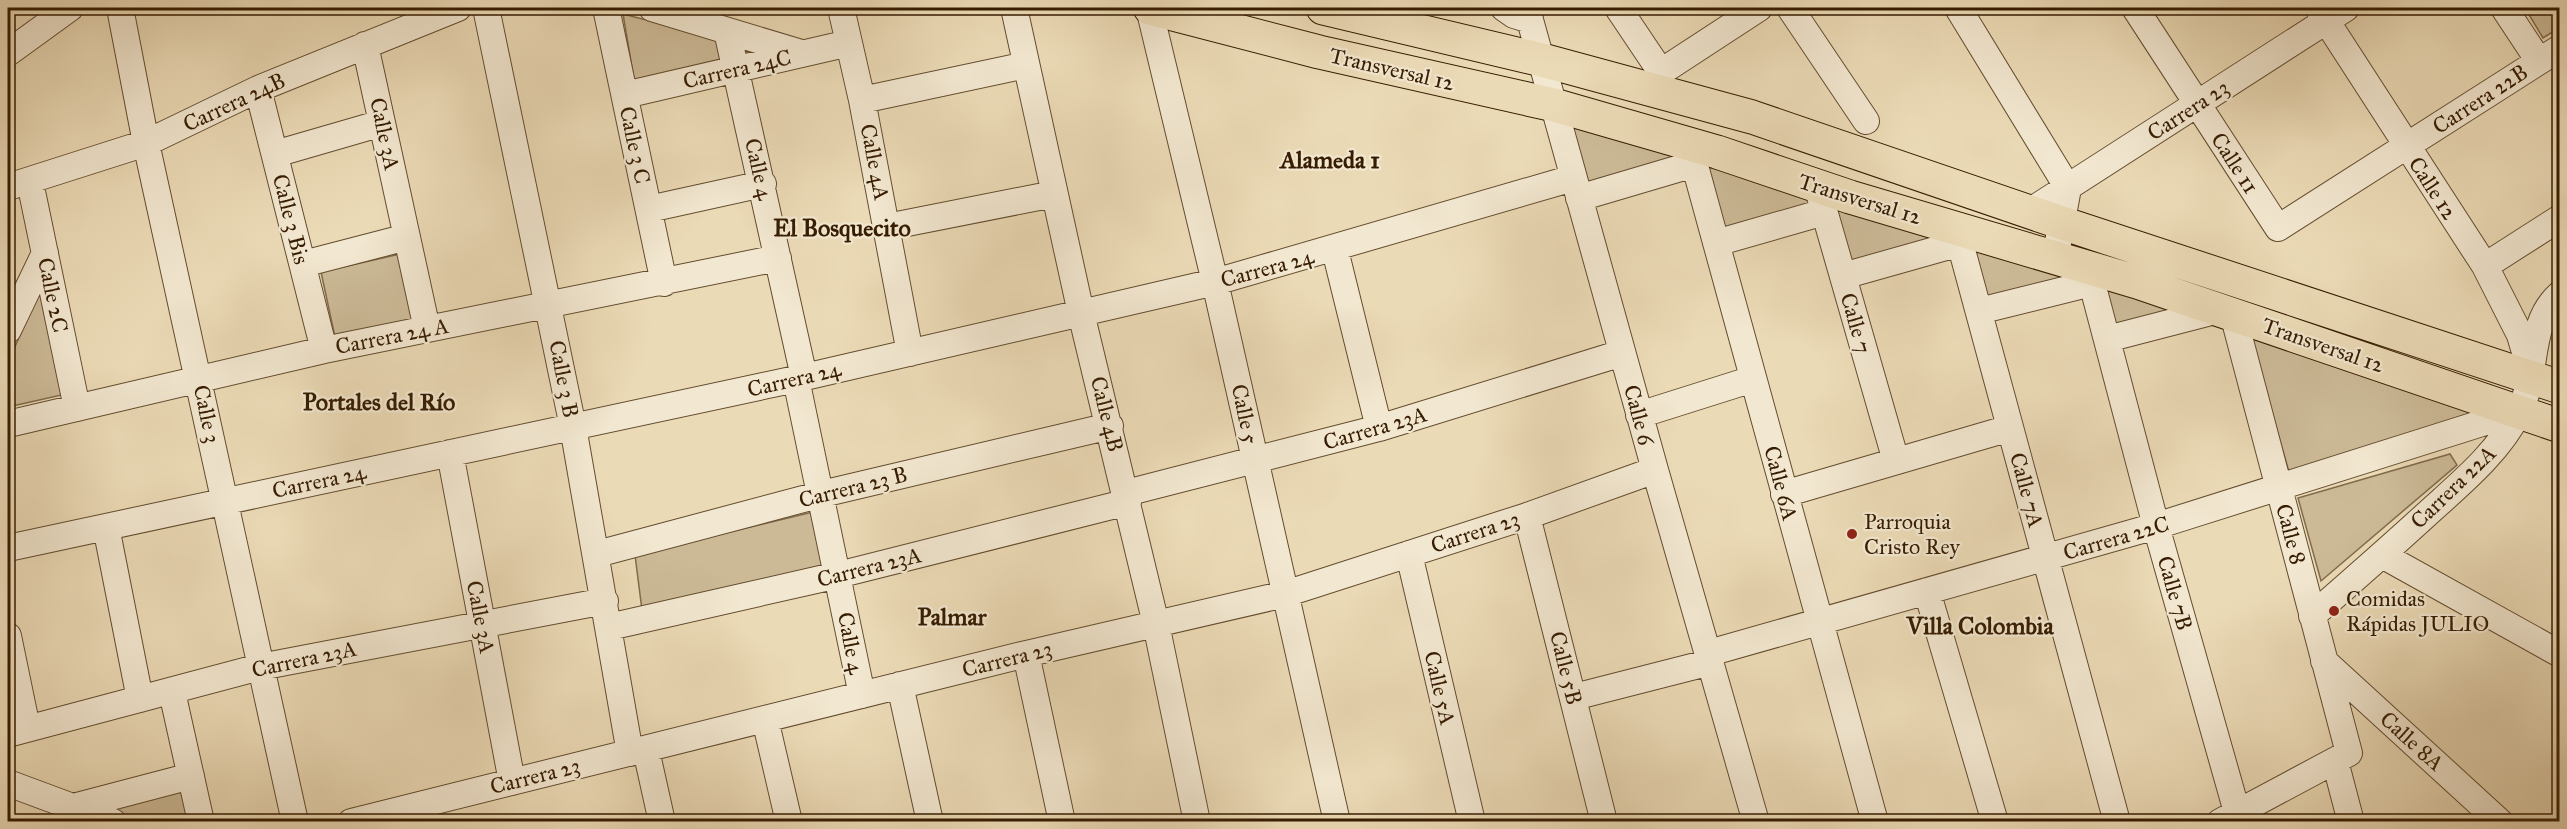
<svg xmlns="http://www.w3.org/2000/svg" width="2567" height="829" font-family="'IM FELL Great Primer',serif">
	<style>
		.green { fill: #ccba97; stroke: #816b4c; stroke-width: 1.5 }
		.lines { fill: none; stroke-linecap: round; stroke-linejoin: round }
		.minor-casing { stroke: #634c2e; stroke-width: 28 }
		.major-casing { stroke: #361c00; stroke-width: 35 }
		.minor { stroke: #f2e7d0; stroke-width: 26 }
		.major { stroke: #ebdab6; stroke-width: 33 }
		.poi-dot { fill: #8f2418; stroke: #f2e7d0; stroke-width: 2 }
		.labels { text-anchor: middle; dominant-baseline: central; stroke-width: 4.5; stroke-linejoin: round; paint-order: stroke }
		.street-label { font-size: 22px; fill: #361c00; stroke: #f2e7d0 }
		.poi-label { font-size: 22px; fill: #361c00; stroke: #f2e7d0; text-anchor: start }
		.neighbourhood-label { font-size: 24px; font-weight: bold; fill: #361c00; stroke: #f2e7d0 }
	</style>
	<rect width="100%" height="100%" fill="#ebdab6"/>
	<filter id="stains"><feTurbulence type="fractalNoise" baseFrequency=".00333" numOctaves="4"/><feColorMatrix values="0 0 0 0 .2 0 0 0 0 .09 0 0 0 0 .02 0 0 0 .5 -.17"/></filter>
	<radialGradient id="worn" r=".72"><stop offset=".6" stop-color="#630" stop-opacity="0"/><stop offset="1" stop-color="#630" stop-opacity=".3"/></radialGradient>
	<path class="green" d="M2525 8H2559V28L2543 38Z
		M623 14 720 39 726 63 635 85Z
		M1567 121 1685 157 1586 189Z
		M1704 166 1808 193 1813 206 1724 230Z
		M1830 201 1950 239 1848 265Z
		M1974 247 2076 276 1987 298Z
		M400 254 413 322 335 337 321 272Z
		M2100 281 2186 308 2114 329Z
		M42 287 66 394 8 407V362Z
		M2249 334 2474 412 2289 472Z
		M2450 454 2457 465 2321 581 2298 498Z
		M813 512 826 565 642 610 635 555Z
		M186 786 196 821H141L107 810Z"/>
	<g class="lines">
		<defs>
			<path id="minor" d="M120 8 146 143 295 822
				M486 8 573 427 630 753
				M606 8 664 283
				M652 8 801 53
				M841 8 862 100 910 353
				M1014 8 1081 313 1156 624 1197 822
				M1149 8 1215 282 1337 822
				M1504 8 1514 15 1530 20
				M1529 8 1530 20 1655 470 1756 822
				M1618 8 1661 72 1759 8
				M1790 8 1866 121
				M1958 8 2068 188 2055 259
				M2135 8 2278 228 2560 48
				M2318 8 2485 266 2520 335 2532 376
				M2504 8 2539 61
				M727 31 804 377
				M365 45 427 329
				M8 53 70 8
				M258 89 324 350
				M625 95 849 43
				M862 100 1026 65
				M1689 144 1875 822
				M275 154 382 123
				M30 182 77 408
				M1817 186 1896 461
				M8 187 146 143 258 89 458 8
				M1579 198 1694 164
				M649 209 763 184
				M2029 212 2346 8
				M887 227 1054 194
				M1956 228 2117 822
				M1716 243 1824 212
				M1335 250 1379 428
				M303 264 407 237
				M2485 266 2560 218
				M2088 268 2156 526 2237 812
				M1843 276 1960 243
				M1979 311 2092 283
				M8 330 45 253
				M2107 339 2219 310
				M796 379 862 695
				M1639 415 1753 379
				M8 424 324 350 778 258
				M450 453 512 782
				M1126 493 1379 428 1622 353
				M1784 494 2010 428
				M1527 516 1604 822
				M106 527 140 699
				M8 548 796 379 1215 282 1573 178
				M597 554 822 494 1110 426
				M1409 554 1472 822
				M2382 555 2560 654
				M1927 591 1995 822
				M2312 616C2351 582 2390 548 2428 513 2461 483 2498 453 2519 412 2539 374 2526 324 2560 294
				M609 627 838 575 1128 502
				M8 636 27 728
				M1709 653 2156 526 2520 411
				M1026 654 1062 822
				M2324 661 2500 822
				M900 685 930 822
				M172 692 201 822
				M1574 697 1711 662
				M765 719 789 822
				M8 734 260 667 605 601
				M646 750 662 822
				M2335 761 2351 822
				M8 783 113 822
				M73 807 191 776
				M351 822 1026 654 1285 594 1527 516 1655 470
				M2220 822 2349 753 2233 314"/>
			<path id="major" d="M1150 8 1319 52 1554 105 1717 152 1850 197 2137 282 2560 426
				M1323 8 1542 60 1752 117 2062 223 2560 387"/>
		</defs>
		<use href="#minor" class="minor-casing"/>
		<use href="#major" class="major-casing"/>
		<use href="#minor" class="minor"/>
		<use href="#major" class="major"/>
	</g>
	<g class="poi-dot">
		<circle cx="1852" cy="534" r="6"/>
		<circle cx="2334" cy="611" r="6"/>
	</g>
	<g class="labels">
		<g class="street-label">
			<text transform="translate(737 69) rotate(-13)">Carrera 24C</text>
			<text transform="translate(1392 69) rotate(13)">Transversal 12</text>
			<text transform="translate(2480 99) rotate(-33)">Carrera 22B</text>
			<text transform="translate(234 102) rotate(-25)">Carrera 24B</text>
			<text transform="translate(2188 110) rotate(-33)">Carrera 23</text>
			<text transform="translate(385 134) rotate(78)">Calle 3A</text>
			<text transform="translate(635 145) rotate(78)">Calle 3 C</text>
			<text transform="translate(875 162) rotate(79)">Calle 4A</text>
			<text transform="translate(2235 163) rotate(57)">Calle 11</text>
			<text transform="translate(759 169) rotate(77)">Calle 4</text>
			<text transform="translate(2433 188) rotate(57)">Calle 12</text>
			<text transform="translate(1860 199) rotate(17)">Transversal 12</text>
			<text transform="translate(291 219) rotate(76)">Calle 3 Bis</text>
			<text transform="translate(1267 268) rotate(-15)">Carrera 24</text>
			<text transform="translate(53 295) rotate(78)">Calle 2C</text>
			<text transform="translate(1856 323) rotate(74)">Calle 7</text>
			<text transform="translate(392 336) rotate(-11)">Carrera 24 A</text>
			<text transform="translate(2323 345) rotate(19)">Transversal 12</text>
			<text transform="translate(564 379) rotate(79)">Calle 3 B</text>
			<text transform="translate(794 379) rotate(-13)">Carrera 24</text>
			<text transform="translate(207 414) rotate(78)">Calle 3</text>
			<text transform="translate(1107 414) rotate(76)">Calle 4B</text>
			<text transform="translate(1245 414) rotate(78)">Calle 5</text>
			<text transform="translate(1639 415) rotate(75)">Calle 6</text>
			<text transform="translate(1375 428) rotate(-16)">Carrera 23A</text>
			<text transform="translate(319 481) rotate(-12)">Carrera 24</text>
			<text transform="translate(1781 483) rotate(75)">Calle 6A</text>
			<text transform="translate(853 487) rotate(-14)">Carrera 23 B</text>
			<text transform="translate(2453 487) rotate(-44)">Carrera 22A</text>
			<text transform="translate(2027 490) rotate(75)">Calle 7A</text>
			<text transform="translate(1475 532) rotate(-18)">Carrera 23</text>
			<text transform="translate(2291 534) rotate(75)">Calle 8</text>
			<text transform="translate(2116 538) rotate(-16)">Carrera 22C</text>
			<text transform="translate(869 567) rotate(-14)">Carrera 23A</text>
			<text transform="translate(2175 593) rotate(74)">Calle 7B</text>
			<text transform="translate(481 617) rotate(79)">Calle 3A</text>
			<text transform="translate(851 643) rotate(79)">Calle 4</text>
			<text transform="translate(304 659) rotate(-12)">Carrera 23A</text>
			<text transform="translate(1007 659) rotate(-14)">Carrera 23</text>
			<text transform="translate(1566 668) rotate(76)">Calle 5B</text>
			<text transform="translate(1440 688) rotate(77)">Calle 5A</text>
			<text transform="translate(2412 741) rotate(42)">Calle 8A</text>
			<text transform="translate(535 776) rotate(-14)">Carrera 23</text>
		</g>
		<g class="poi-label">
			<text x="1864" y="521">Parroquia<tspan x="1864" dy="25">Cristo Rey</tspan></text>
			<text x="2346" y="598">Comidas<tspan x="2346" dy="25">Rápidas JULIO</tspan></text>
		</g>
		<g class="neighbourhood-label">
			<text x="1330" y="160">Alameda 1</text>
			<text x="842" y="228">El Bosquecito</text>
			<text x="379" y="402">Portales del Río</text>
			<text x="952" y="617">Palmar</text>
			<text x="1980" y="626">Villa Colombia</text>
		</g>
	</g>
	<rect width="2567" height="829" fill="none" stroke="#ebdab6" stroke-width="30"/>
	<rect x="9" y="9" width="2549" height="811" fill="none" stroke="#361c00" stroke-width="3"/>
	<rect x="15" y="15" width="2537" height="799" fill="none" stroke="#361c00" stroke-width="1.5"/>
	<rect width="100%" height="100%" filter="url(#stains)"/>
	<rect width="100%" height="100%" fill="url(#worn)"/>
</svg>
